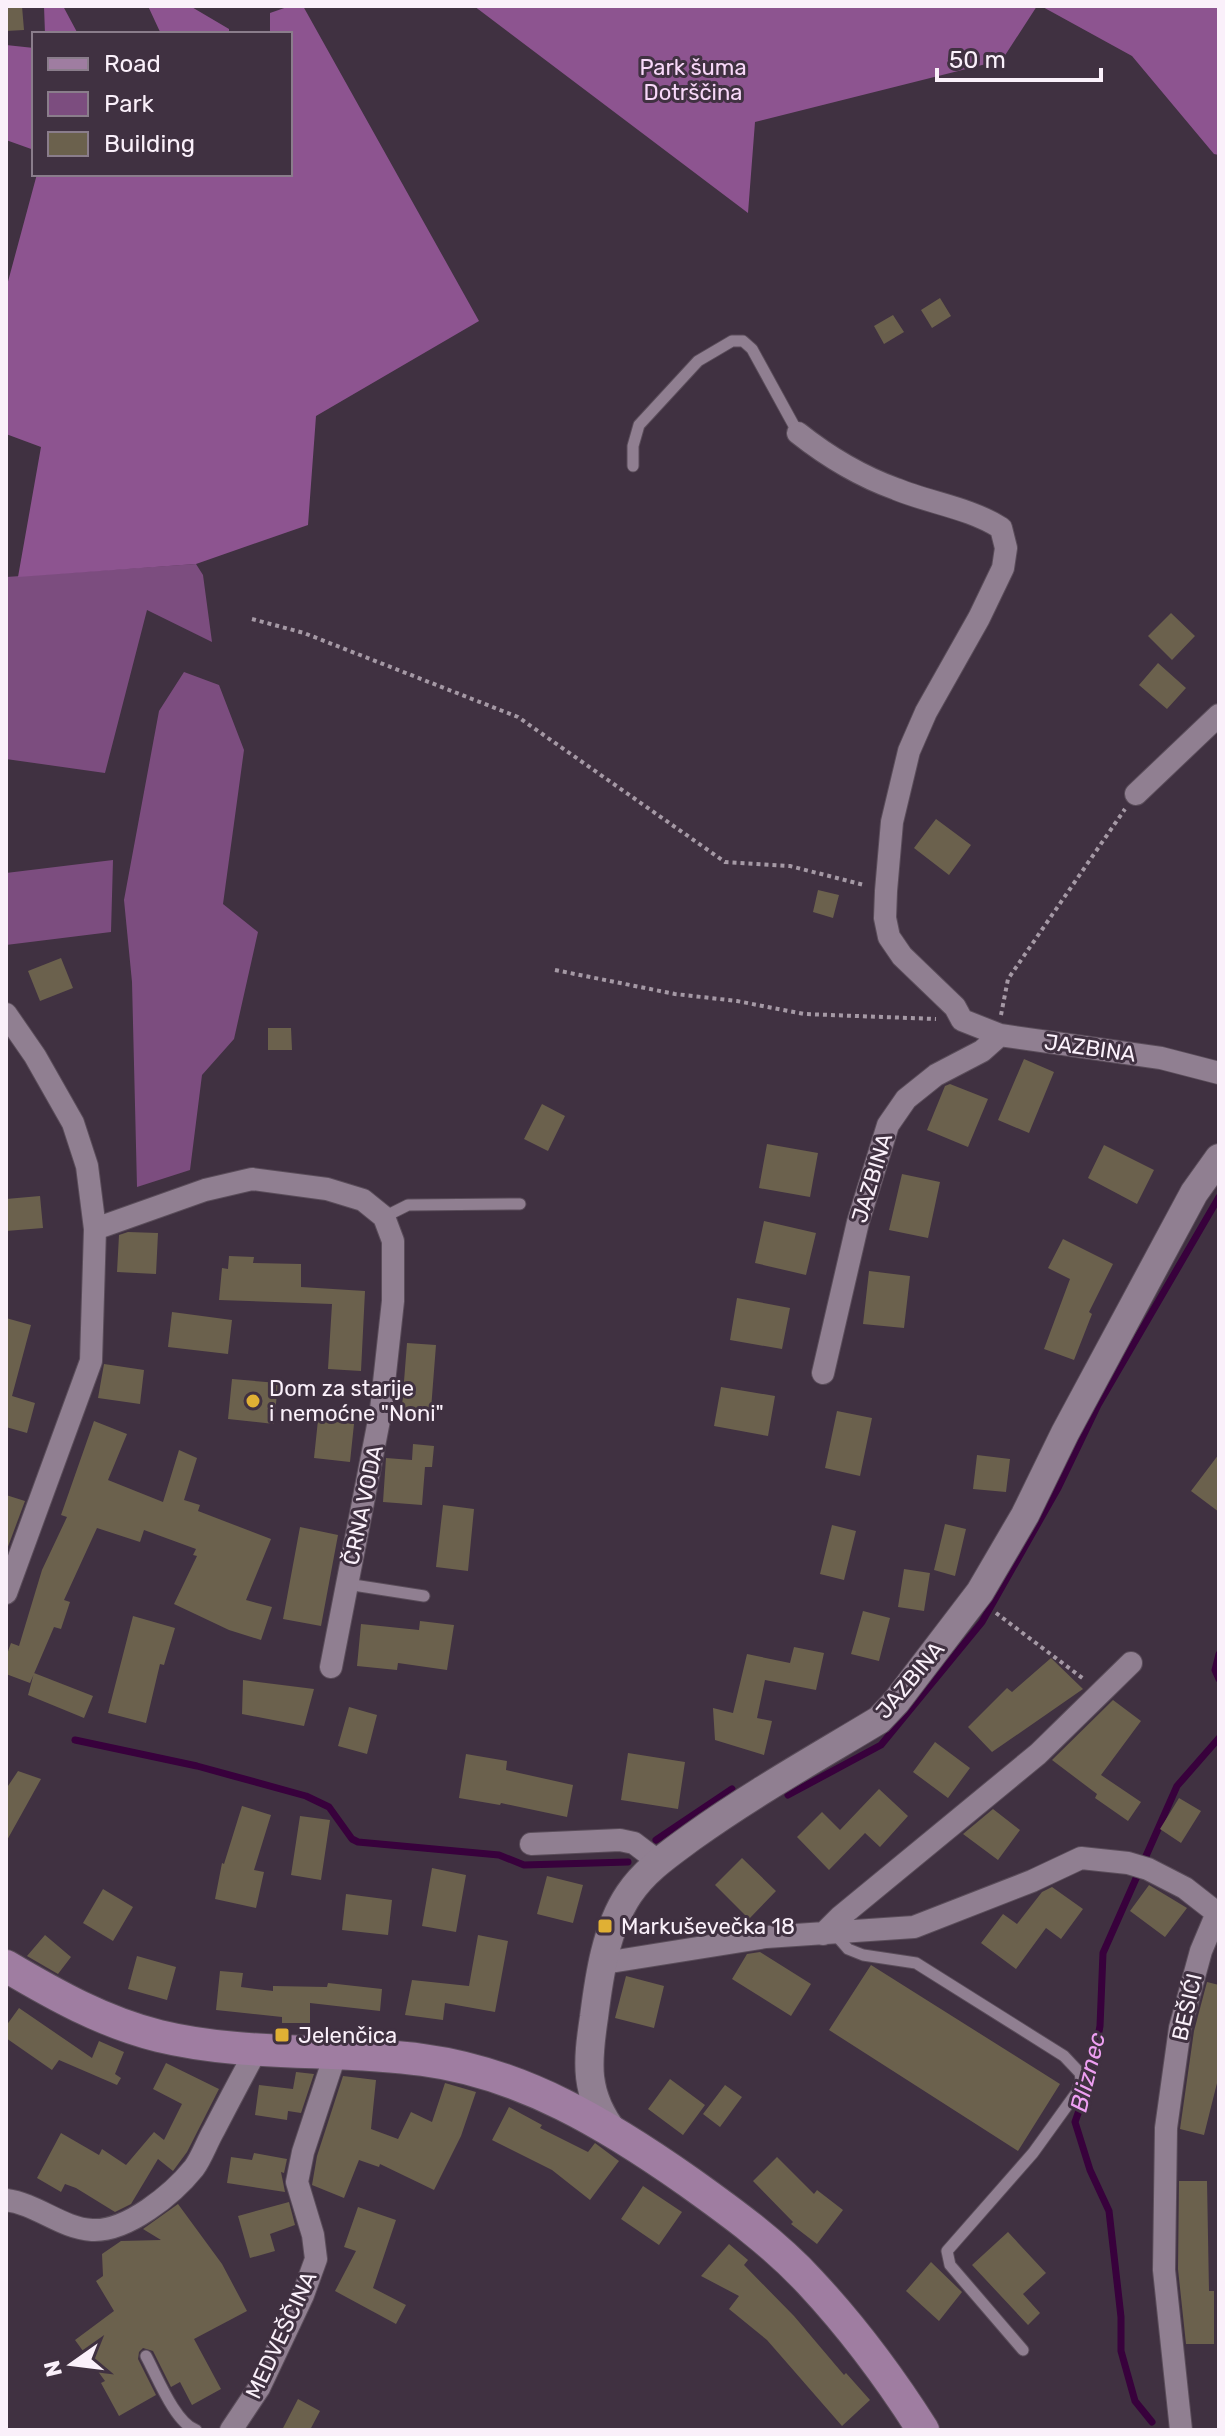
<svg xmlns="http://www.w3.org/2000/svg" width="1225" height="2436" font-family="Rubik,sans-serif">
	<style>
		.green { fill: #7c4d7f }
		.forest { fill: #8d5490 }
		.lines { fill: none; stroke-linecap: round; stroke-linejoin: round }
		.stream { stroke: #38013c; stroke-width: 7 }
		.building { fill: #6b614d }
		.service-casing { stroke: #5a4d5a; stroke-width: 13 }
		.minor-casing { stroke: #5a4d5a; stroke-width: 24 }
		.tertiary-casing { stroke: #5a4d5a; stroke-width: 30 }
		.secondary-casing { stroke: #5a4d5a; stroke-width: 34 }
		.path { stroke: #a599a5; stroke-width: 4; stroke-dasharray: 4 4; stroke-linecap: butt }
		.service { stroke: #907f91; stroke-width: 11 }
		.minor { stroke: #907f91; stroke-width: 22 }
		.tertiary { stroke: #907f91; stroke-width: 28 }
		.secondary { stroke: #9f7da1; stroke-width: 32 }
		.poi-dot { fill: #e0b034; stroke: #403141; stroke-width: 3 }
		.labels { text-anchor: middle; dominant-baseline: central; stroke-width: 6; stroke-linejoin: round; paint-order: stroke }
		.park-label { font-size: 22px; fill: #f8d8f9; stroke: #403141 }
		.street-label { font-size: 22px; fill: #faf0fa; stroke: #403141 }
		.poi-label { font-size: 22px; fill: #faf0fa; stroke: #403141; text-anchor: start }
		.water-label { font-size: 24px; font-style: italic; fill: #ee9ff2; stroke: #403141 }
	</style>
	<rect width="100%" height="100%" fill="#403141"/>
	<path class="green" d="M196 564 203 575 212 642 147 610 105 773 6 759V577Z
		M184 672 219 685 244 750 223 904 258 932 234 1039 202 1075 190 1170 137 1187 132 982 124 900 159 711Z
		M113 860 111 932 6 945V873Z"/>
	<path class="forest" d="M44 6H63L78 34H45Z
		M148 6H190L229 29V34H161Z
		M290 6H303L479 321 316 416 308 525 196 564 18 577 41 447 6 434V289L37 174H290V34H270V13Z
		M474 6H1037L1002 60 755 122 748 213Z
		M1041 6H1219V155L1214 154 1132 56Z
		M6 45 34 48V150L6 140Z"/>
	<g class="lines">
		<path class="stream" d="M1219 1654 1215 1670 1219 1679
			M75 1740 197 1766 306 1796 329 1807 352 1839 358 1842 499 1855 524 1865 628 1862
			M788 1795 881 1745 982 1622 1058 1488 1098 1405 1219 1197
			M656 1840 732 1789
			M1152 2422 1135 2401 1121 2351V2317L1109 2211 1090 2170 1075 2122 1090 2079 1100 2026 1103 1953 1177 1786 1219 1738"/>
	</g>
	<path class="building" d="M6 6H22L24 30 6 31Z
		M940 298 951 316 932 328 921 310Z
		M893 315 904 332 884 344 874 326Z
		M1171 613 1195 636 1172 660 1148 636Z
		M1158 663 1186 688 1167 709 1139 685Z
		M936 819 971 845 949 875 914 848Z
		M818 890 839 895 833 918 813 912Z
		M61 958 73 988 40 1001 28 971Z
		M268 1028H291L292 1050H268Z
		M1024 1059 1054 1072 1029 1133 998 1120Z
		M950 1084 988 1099 968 1147 927 1130 945 1086Z
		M542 1104 565 1116 548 1151 524 1139Z
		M767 1144 818 1153 810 1197 759 1188Z
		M1104 1145 1154 1170 1137 1204 1088 1178Z
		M902 1174 940 1182 928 1238 889 1230Z
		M40 1196 43 1228 6 1231V1199Z
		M764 1221 816 1233 806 1275 755 1263Z
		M128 1232 158 1233 156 1274 117 1272 119 1235Z
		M1063 1239 1113 1264 1089 1312 1092 1314 1074 1360 1044 1349 1070 1279 1048 1268Z
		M229 1256 254 1257 253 1263 301 1264V1287L365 1291 361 1371 328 1369 332 1304 219 1300 222 1268 228 1269Z
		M869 1271 910 1276 904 1328 863 1324Z
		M737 1298 790 1308 782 1349 730 1340Z
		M172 1312 232 1320 228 1354 168 1347Z
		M6 1318 31 1325 12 1396 35 1403 27 1433 6 1427Z
		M407 1343 436 1345 430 1422 401 1420Z
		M104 1364 144 1370 140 1404 98 1398Z
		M232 1379 278 1383 274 1424 228 1419Z
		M721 1387 775 1396 768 1436 714 1426Z
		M837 1411 872 1418 860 1476 825 1468Z
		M318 1420 354 1424 350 1462 314 1458Z
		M94 1421 127 1434 108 1480 163 1502 179 1450 197 1458 184 1500 200 1505 198 1511 271 1539 246 1600 272 1607 261 1640 229 1630 174 1604 197 1556 193 1555 196 1549 144 1530 140 1542 97 1528 64 1600 70 1602 61 1629 54 1627 30 1683 6 1674V1657L11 1643 19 1646 42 1570 67 1517 61 1515Z
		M413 1444 434 1446 432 1467H425L422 1505 383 1502 386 1458 412 1460Z
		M1219 1454V1512L1191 1491Z
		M977 1455 1010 1459 1006 1492 973 1489Z
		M6 1495 25 1501 6 1552Z
		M443 1505 474 1509 468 1571 436 1567Z
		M945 1524 966 1529 955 1576 934 1570Z
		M832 1525 856 1531 844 1580 820 1574Z
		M300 1527 338 1535 321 1626 283 1619Z
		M904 1569 930 1573 924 1611 898 1607Z
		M863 1611 890 1618 879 1661 851 1654Z
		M133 1616 175 1628 164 1665 160 1664 146 1723 108 1713Z
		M420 1621 454 1625 447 1670 398 1663 397 1670 357 1666 361 1624 419 1630Z
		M794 1647 824 1653 816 1690 765 1680 757 1718 772 1721 764 1755 715 1740 713 1708 733 1713 747 1654 790 1663Z
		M1051 1658 1083 1689 992 1752 968 1727 1007 1688 1012 1692Z
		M34 1673 93 1696 84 1718 28 1695Z
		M243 1680 314 1689 304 1726 242 1714Z
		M1113 1700 1141 1721 1101 1775 1141 1802 1128 1821 1095 1798 1097 1794 1052 1760Z
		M349 1707 377 1715 367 1754 338 1746Z
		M935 1742 970 1768 948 1798 913 1772Z
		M628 1753 685 1762 678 1809 621 1800Z
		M466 1754 507 1761 506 1770 573 1785 567 1817 501 1803 500 1805 459 1798Z
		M18 1771 41 1779 6 1842V1789Z
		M879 1789 908 1816 880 1847 865 1833 829 1870 797 1837 822 1812 840 1830Z
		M1179 1798 1201 1811 1181 1843 1160 1829Z
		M242 1806 271 1815 254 1870 264 1872 256 1908 215 1899 222 1863 224 1864Z
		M993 1809 1020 1830 998 1860 963 1834Z
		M300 1816 330 1820 321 1880 291 1875Z
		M742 1858 776 1891 749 1919 715 1885Z
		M432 1868 466 1875 456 1932 422 1926Z
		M547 1876 583 1885 573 1923 537 1914Z
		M1149 1885 1187 1908 1165 1937 1130 1911Z
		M1052 1887 1083 1909 1061 1939 1046 1928 1016 1969 981 1943 1003 1914 1017 1924 1042 1892Z
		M103 1889 133 1907 113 1941 83 1923Z
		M346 1894 392 1900 388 1935 342 1930Z
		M45 1935 71 1957 58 1974 27 1956Z
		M478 1935 508 1941 495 2012 445 2003 443 2020 405 2015 412 1980 469 1986Z
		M760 1952 811 1984 791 2016 732 1979 747 1954Z
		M137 1956 176 1967 167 2000 128 1989Z
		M871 1965 1060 2084 1018 2151 829 2030Z
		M220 1971 243 1973 241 1987 273 1991V1986L327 1987 328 1983 382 1989 380 2011 310 2003V2023H282V2017L216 2010Z
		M626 1976 664 1986 654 2028 615 2018Z
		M1207 1982 1219 1985V2075L1204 2135 1180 2129 1194 2031Z
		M19 2008 92 2058 99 2041 124 2052 115 2074 121 2078 117 2085 59 2060 52 2070 6 2038V2026Z
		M166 2063 219 2089 187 2152 173 2171 158 2159 131 2204 115 2212 76 2188 65 2184 61 2192 37 2178 61 2133 99 2155 102 2149 126 2165 154 2132 164 2140 182 2104 153 2089Z
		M296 2072 314 2074 301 2113 288 2111 287 2120 255 2115 259 2085 293 2089Z
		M343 2076 376 2080 371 2129 398 2139 411 2112 432 2122 445 2083 476 2092 461 2136 434 2190 380 2164 379 2167 359 2160 344 2198 312 2185 317 2156Z
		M670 2079 705 2105 683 2135 648 2109Z
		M725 2085 742 2097 720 2127 703 2114Z
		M509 2107 542 2125 540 2128 588 2152 595 2143 619 2161 590 2200 552 2170 492 2140Z
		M254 2153 287 2159 284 2173 281 2172 285 2192 227 2183 231 2157 252 2160Z
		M777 2157 814 2194 817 2190 843 2210 817 2244 791 2224 793 2222 753 2181Z
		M1179 2181H1207L1209 2291H1214V2344H1186L1178 2269Z
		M643 2186 682 2212 659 2245 621 2219Z
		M289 2202 295 2225 270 2234 275 2251 250 2258 238 2216Z
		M178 2204 222 2264 247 2311 194 2339 221 2389 192 2405 180 2382 171 2387 153 2351 143 2348 139 2352 138 2359 156 2395 119 2416 101 2383 105 2381 75 2340 114 2311 96 2281 103 2276 102 2254 121 2241 161 2240 143 2229Z
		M358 2207 396 2220 373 2288 406 2305 396 2324 335 2291 356 2251 344 2247Z
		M1008 2232 1046 2273 1023 2294 1040 2313 1028 2325 972 2265Z
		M729 2244 748 2260 744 2265 794 2316 844 2375 846 2373 870 2400 842 2426 767 2340 729 2309 739 2296 701 2276Z
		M931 2262 962 2292 939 2321 906 2291Z
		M298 2399 320 2411 310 2430H282Z"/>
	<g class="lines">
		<defs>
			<path id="service" d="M633 466V446L639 425 698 361 732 341H743L752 349 798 433
				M384 1217 408 1205 520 1204
				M347 1584 424 1596
				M835 1934 848 1949 863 1955 916 1963 1064 2056 1080 2073 1081 2079 1077 2092 1033 2153 947 2251 950 2265 1023 2350
				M146 2356C157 2376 175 2423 196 2430"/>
			<path id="minor" d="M798 433C827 456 860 476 896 489 930 503 970 508 1001 528L1006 548 1003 568 979 618 926 712 909 751 892 822 886 891 885 918 889 937 902 956 955 1007 962 1020 1000 1035 1161 1058 1219 1073
				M1136 794 1219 715
				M6 1014 35 1056 73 1123 87 1166 95 1229 91 1361 6 1593
				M95 1229 205 1190 252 1179 327 1189 363 1200 384 1217 393 1241V1301L381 1410 331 1667
				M823 1373 858 1222 888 1125 906 1099 936 1075 982 1051 1000 1035
				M531 1844 620 1840 634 1843 659 1862
				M823 1934 840 1917 1038 1754 1131 1663
				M604 1963 766 1937 914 1927 1032 1881 1081 1858 1128 1863 1148 1869 1185 1888 1217 1913 1201 1951 1180 2028 1166 2128 1164 2270 1181 2430
				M6 2200C37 2204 61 2228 92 2230 127 2232 173 2194 194 2168 202 2157 207 2142 214 2130 228 2103 242 2076 257 2049
				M231 2430 259 2388 303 2295 316 2259 313 2235 297 2182 303 2152 336 2052"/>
			<path id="tertiary" d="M614 2133C584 2094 587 2063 594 2017 599 1977 606 1928 629 1894 645 1870 669 1854 692 1837 752 1794 816 1758 879 1720L896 1702 980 1592 1025 1515 1065 1433 1194 1193 1219 1158"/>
			<path id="secondary" d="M6 1966C55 1995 103 2022 159 2036 245 2057 336 2048 423 2060 522 2073 608 2125 689 2182 731 2212 774 2243 810 2282 852 2327 890 2378 923 2430"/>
		</defs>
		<use href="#service" class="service-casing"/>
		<use href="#minor" class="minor-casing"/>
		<use href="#tertiary" class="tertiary-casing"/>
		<use href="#secondary" class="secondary-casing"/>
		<path class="path" d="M252 619 304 633 518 717 725 862 790 866 864 885
			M555 970 675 994 737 1001 804 1014 936 1019
			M1001 1015 1008 979 1125 809
			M996 1613 1085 1680"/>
		<use href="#service" class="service"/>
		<use href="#minor" class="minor"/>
		<use href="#tertiary" class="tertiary"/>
		<use href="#secondary" class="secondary"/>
	</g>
	<g class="poi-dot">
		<circle cx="253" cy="1401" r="8"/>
		<rect x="597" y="1918" width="16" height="16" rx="4"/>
		<rect x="274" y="2027" width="16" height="16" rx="4"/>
	</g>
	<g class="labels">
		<g class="park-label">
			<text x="693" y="67">Park šuma<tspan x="693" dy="25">Dotrščina</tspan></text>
		</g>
		<g class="street-label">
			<text transform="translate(1090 1048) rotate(8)">JAZBINA</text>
			<text transform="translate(872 1178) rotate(-73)">JAZBINA</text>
			<text transform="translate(363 1505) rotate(-78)">ČRNA VODA</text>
			<text transform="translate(910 1680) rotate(-50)">JAZBINA</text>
			<text transform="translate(1187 2007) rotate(-77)">BEŠIĆI</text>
			<text transform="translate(281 2335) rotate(-65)">MEDVEŠČINA</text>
		</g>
		<g class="poi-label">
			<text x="269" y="1388">Dom za starije<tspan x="269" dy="25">i nemoćne "Noni"</tspan></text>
			<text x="621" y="1926">Markuševečka 18</text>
			<text x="298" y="2035">Jelenčica</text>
		</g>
		<g class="water-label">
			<text transform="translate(1088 2072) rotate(-76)">Bliznec</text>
		</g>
	</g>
	<rect width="1225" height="2436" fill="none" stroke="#faf0fa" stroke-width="16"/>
	<rect x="32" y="32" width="260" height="144" fill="#403141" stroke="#8a7d8b" stroke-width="2"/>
	<rect x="48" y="58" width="40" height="12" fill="#9f7da1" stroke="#8a7d8b" stroke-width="2"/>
	<text x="104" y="72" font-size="24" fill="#faf0fa">Road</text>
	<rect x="48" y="92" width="40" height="24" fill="#7c4d7f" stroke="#8a7d8b" stroke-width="2"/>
	<text x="104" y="112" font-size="24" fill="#faf0fa">Park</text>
	<rect x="48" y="132" width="40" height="24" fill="#6b614d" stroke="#8a7d8b" stroke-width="2"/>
	<text x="104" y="152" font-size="24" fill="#faf0fa">Building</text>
	<g transform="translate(72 2364) rotate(256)" stroke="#403141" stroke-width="6" paint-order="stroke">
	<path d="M0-6L14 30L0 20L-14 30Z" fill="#faf0fa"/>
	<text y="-12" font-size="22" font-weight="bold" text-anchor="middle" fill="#faf0fa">N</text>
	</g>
	<path d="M937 68v12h164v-12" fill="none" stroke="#faf0fa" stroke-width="4"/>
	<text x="949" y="68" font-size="24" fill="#faf0fa" stroke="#403141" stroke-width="6" paint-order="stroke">50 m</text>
</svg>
